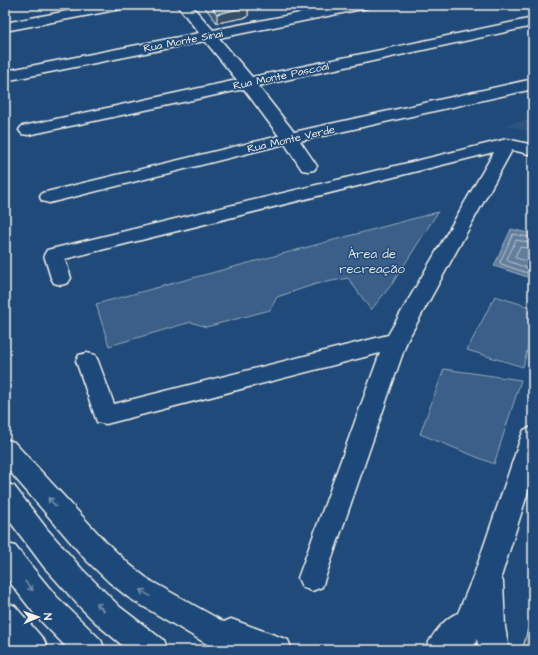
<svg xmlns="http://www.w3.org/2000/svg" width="538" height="655" font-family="'Architects Daughter',sans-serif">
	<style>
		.built { fill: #2d5581 }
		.green { fill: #3a5f88; stroke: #97a8b8 }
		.water { fill: #627e9d; stroke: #9cacbb }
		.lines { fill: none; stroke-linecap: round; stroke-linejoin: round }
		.shore { stroke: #bac3ca; stroke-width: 1 }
		.street-casing { stroke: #f4f1e8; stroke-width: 3 }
		.secondary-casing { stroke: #f4f1e8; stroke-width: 3 }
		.street { fill: #1f4a7a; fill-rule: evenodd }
		.secondary { fill: #1f4a7a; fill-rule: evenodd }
		.wall { fill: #425f7e; stroke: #f4f1e8 }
		.shaded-wall { fill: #364d66; stroke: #f4f1e8 }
		.building { fill: #4d6e92; stroke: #f4f1e8 }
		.oneway { stroke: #748da6 }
		.labels { text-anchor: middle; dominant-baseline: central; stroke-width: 3; stroke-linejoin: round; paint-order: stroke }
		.far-street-label { font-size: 11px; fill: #f4f1e8; stroke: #1f4a7a }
		.park-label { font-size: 13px; fill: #e1e2de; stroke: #1f4a7a }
	</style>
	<rect width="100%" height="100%" fill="#1f4a7a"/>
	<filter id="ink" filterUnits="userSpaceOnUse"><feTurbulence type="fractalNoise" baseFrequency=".025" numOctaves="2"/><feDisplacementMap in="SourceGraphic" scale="8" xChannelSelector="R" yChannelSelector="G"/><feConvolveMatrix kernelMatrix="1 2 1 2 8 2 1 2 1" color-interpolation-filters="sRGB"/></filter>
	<g filter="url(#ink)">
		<path class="built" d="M533 119V132L503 125Z"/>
		<path class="green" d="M438 212 392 284 371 310 348 278 316 284 277 297 270 310 206 327 191 322 109 346 96 304Z
			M495 296 533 308V326L523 367 467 350Z
			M444 369 521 380 494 464 420 434Z"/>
		<path class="water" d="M511 229 533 234V279L494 266Z"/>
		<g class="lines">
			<path class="shore" d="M533 238 513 234 500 262 501 264 533 275
				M533 243 516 240 507 259 508 261 533 270
				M533 249 520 247 515 256 516 258 533 263"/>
			<defs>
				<path id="street" d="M99 5H128L126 8 121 9 5 31V23Z
					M177 5H191L213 30 341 5H369L367 8 362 9 219 38 252 77 533 18V26L258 86 294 132 533 79V89L300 141 317 166 314 170 308 171 302 170 285 144 49 203 42 201 40 197 42 193 279 136 244 89 28 135 22 134 19 130 22 126 28 125 237 80 205 41 5 81V71L199 33Z
					M507 139 533 145V155L512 150 407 341 322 587 312 591 302 587 298 578 380 353 106 424 97 422 76 361 79 355 87 353 95 355 98 361 114 404 388 335 494 152 65 259 71 278 68 283 61 285 54 283 51 278 44 255 47 250Z"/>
				<path id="secondary" d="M533 427V476L501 577 503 582 505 627 509 650H479L477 639 473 650H425C431 636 444 618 458 613L475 572 521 437 524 430Z
					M5 439 14 442 106 542 129 564 149 580 224 622 231 619 288 640 292 650H217L129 598 109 582 86 560 5 466Z
					M5 483 14 486 47 529 82 569 120 607 163 640 167 650H128L99 626 80 607 44 567 5 515Z
					M5 543 15 546 56 596 101 640 105 650H69L36 616 5 576Z
					M5 602 15 606 44 640 48 650H14L5 639Z"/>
			</defs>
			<use href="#street" class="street-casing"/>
			<use href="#secondary" class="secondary-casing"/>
			<use href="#street" class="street"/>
			<use href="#secondary" class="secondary"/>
		</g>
		<path class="wall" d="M203 5H246L248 7V17L217 23Z
			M533 610V650H525L523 647Z"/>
		<path class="shaded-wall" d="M248 7V17L217 23V14Z"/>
		<path class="building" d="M210 5H246L248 7 217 14Z
			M533 621V633L531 630Z"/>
		<defs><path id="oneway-shaft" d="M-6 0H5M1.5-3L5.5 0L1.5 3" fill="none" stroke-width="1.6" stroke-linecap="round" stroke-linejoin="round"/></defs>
		<g class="oneway">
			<use href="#oneway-shaft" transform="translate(52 502) rotate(-132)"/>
			<use href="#oneway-shaft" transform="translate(29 586) rotate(50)"/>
			<use href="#oneway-shaft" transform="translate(145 593) rotate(-149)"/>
			<use href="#oneway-shaft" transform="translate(100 607) rotate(-136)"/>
		</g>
	</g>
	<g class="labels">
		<g class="far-street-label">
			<text transform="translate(183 41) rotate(-11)">Rua Monte Sinai</text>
			<text transform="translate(281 76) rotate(-12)">Rua Monte Pascoal</text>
			<text transform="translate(291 139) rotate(-13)">Rua Monte Verde</text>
		</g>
		<g class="park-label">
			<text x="372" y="254">Área de<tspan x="372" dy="15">recreação</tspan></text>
		</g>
	</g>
	<rect width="538" height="655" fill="none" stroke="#1f4a7a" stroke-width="20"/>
	<rect x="10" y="10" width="518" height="635" fill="none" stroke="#f4f1e8" stroke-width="1.5" filter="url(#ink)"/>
	<g transform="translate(38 617) rotate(88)" stroke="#1f4a7a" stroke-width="3" paint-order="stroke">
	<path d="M0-3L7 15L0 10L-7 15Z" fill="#f4f1e8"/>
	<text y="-6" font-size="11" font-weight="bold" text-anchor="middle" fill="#f4f1e8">N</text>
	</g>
</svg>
